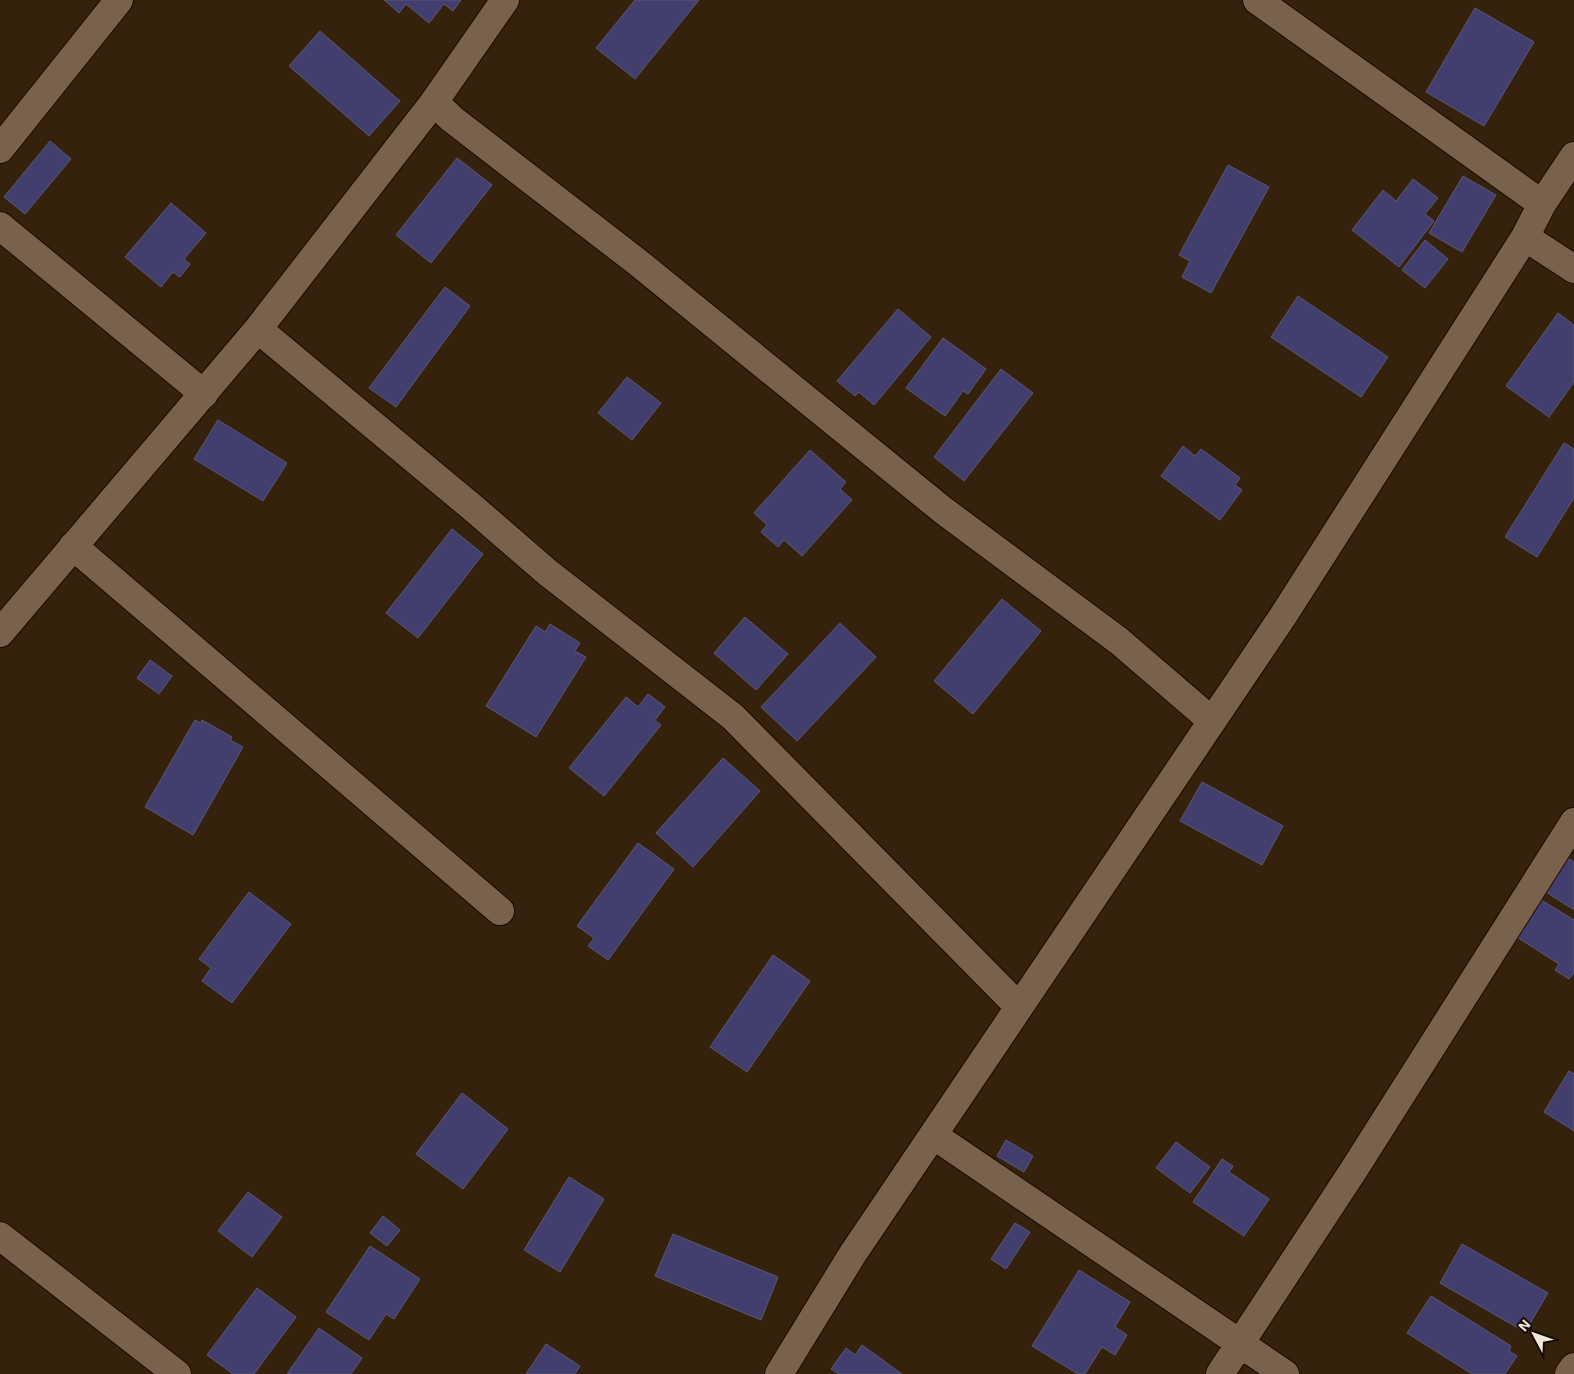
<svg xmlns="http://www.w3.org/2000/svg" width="1574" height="1374" font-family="'Exo 2',sans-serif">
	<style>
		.building { fill: #423e6d; stroke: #5a5974 }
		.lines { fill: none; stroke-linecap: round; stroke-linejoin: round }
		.minor-casing { stroke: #1b0a00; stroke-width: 30 }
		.minor { stroke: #78624c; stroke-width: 28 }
	</style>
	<rect width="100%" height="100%" fill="#34220d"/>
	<path class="building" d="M384 0H461L453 11 444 4 429 23 406 4 399 13Z
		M635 0H699L635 79 596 48Z
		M1475 8 1534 42 1484 126 1426 92Z
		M320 31 400 101 369 136 289 66Z
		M50 141 71 159 25 214 4 197Z
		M457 158 492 185 431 263 396 235Z
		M1228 165 1269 187 1211 293 1182 277 1190 261 1179 255Z
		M1463 176 1496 195 1462 252 1429 233Z
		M1413 179 1438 198 1425 214 1434 221 1399 267 1352 230 1383 190 1396 201Z
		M171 203 206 233 184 259 190 264 180 277 173 272 161 287 125 257Z
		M1425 240 1448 259 1425 288 1402 270Z
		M445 287 470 306 396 407 369 388Z
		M1298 296 1388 357 1361 397 1271 337Z
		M898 309 931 337 874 405 859 392 855 396 837 381Z
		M1558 313 1574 325V382L1549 417 1506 386Z
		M943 338 986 369 968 394 963 391 945 416 906 388Z
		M1001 369 1033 393 964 481 934 457Z
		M627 377 661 403 632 440 598 413Z
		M218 420 287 463 263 501 194 459Z
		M1564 443 1574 449V498L1537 557 1505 537Z
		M1183 446 1195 456 1201 449 1240 478 1235 485 1242 490 1220 520 1161 476Z
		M810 450 846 482 840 489 852 500 802 556 784 540 778 547 761 532 767 525 754 513Z
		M452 529 483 554 418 638 386 613Z
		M1002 599 1041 631 973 714 934 681Z
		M745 617 788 654 756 690 714 653Z
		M840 623 876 657 797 741 761 707Z
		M550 624 580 643 575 651 586 657 536 737 486 706 536 626 545 632Z
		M150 660 172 676 159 694 137 678Z
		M648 694 665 707 655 720 661 725 604 796 569 768 626 697 638 707Z
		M195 720 201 723 202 720 232 737 230 740 243 747 193 835 145 807Z
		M723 758 760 791 693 867 656 833Z
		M1202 782 1283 826 1262 865 1180 821Z
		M638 843 674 869 608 960 588 946 594 938 577 926Z
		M1563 855 1574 862V910L1538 887Z
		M249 892 291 924 232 1003 202 981 211 968 199 959Z
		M1533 895 1574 920V973L1569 979 1555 970 1559 964 1509 932Z
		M773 955 810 981 747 1072 710 1047Z
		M1569 1071 1574 1074V1131L1544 1112Z
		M462 1093 508 1129 463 1189 416 1154Z
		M1006 1140 1033 1156 1024 1172 997 1156Z
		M1176 1142 1210 1167 1190 1193 1156 1168Z
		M1222 1159 1233 1166 1229 1172 1269 1199 1244 1236 1193 1202Z
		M569 1177 604 1199 560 1272 524 1250Z
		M248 1192 282 1217 252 1257 218 1231Z
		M383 1216 400 1230 387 1246 370 1233Z
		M1015 1223 1030 1232 1006 1269 991 1259Z
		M673 1234 778 1277 761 1320 655 1276Z
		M1462 1244 1548 1293 1525 1332 1440 1283Z
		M370 1246 420 1279 394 1319 386 1314 369 1340 326 1312Z
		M1079 1270 1130 1302 1115 1327 1127 1335 1115 1355 1102 1347 1085 1374H1078L1032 1346Z
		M257 1288 296 1317 254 1374H233L207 1355Z
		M1431 1296 1511 1346 1509 1351 1517 1356 1505 1374H1472L1407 1333Z
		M319 1328 362 1358 351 1374H287Z
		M546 1344 580 1366 575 1374H526Z
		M862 1345 902 1374H839L831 1369 846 1348 855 1355Z"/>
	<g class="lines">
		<defs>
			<path id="minor" d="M1257 0 1542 204
				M434 102 505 0
				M0 149 119 0
				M0 226 204 394
				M1525 237 1574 269
				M258 329 473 508 547 572 733 717 1019 1007
				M73 546 500 911
				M0 633 258 329 434 102 452 119 636 261 944 511 1119 641 1212 721
				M933 1135 1285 1374
				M0 1236 177 1374
				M779 1374 852 1255 1283 616 1525 237 1542 204 1574 156
				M1220 1374 1353 1171 1574 822
				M1569 1374 1574 1367"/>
		</defs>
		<use href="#minor" class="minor-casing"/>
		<use href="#minor" class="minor"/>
	</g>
	<g transform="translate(1534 1334) rotate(311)" stroke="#150d05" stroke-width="4" paint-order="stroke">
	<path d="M0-4L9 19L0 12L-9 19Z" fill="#f3e6da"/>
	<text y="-8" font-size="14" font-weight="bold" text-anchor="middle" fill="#f3e6da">N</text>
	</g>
</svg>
